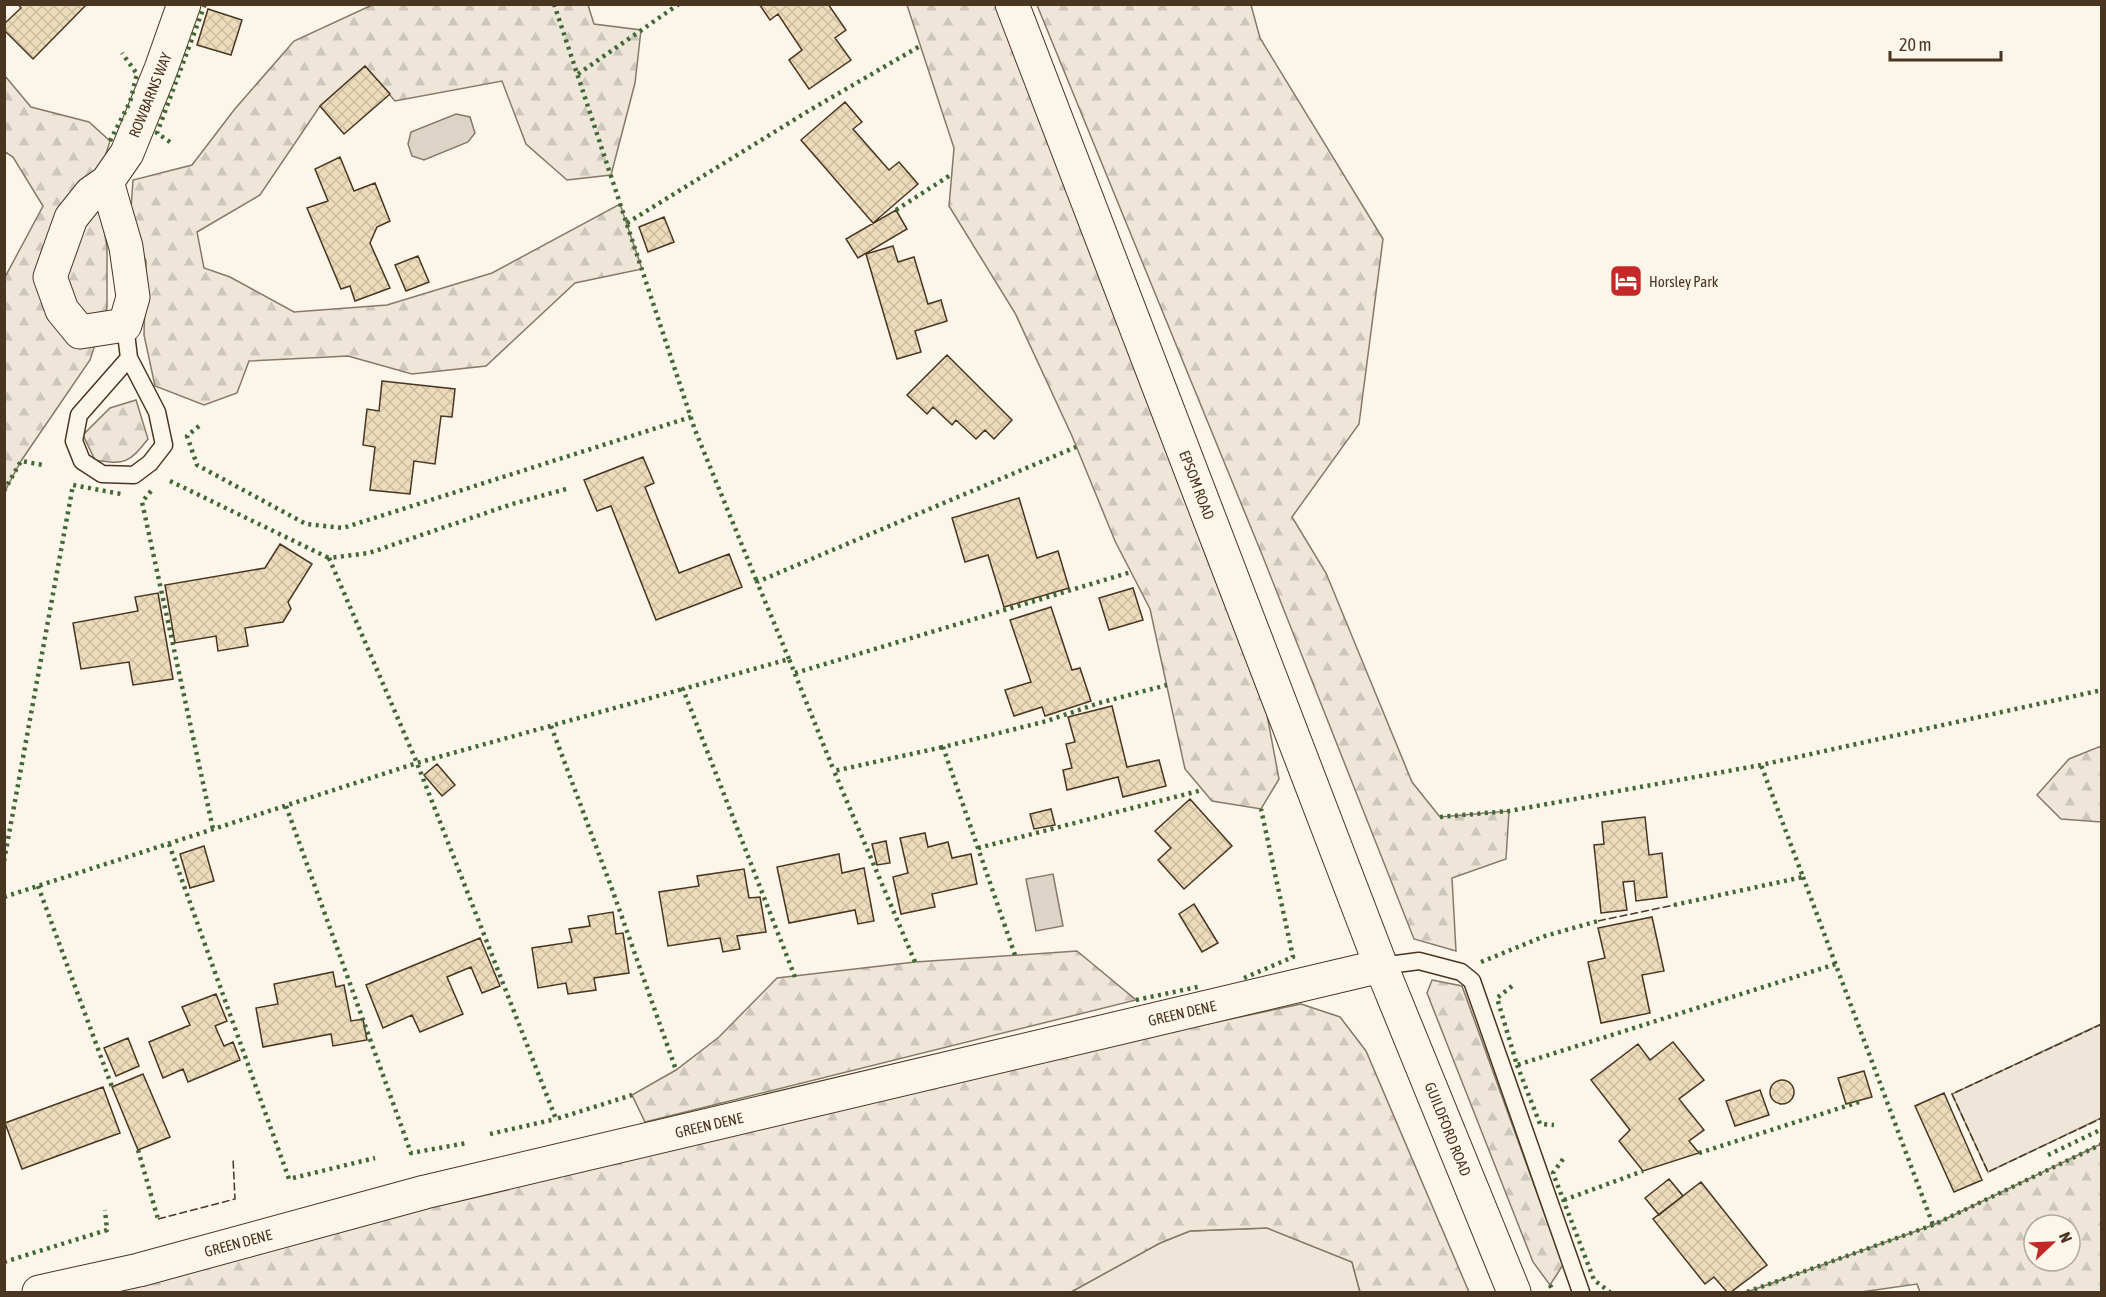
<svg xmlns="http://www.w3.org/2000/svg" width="2106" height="1297" font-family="'Asap Condensed',sans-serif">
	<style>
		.green { fill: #ede6d9; stroke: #887966; stroke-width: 1.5 }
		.forest { fill: url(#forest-firs); stroke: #887966; stroke-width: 1.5; fill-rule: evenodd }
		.water { fill: #dcd4c6; stroke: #887966; stroke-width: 1.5 }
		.building { fill: url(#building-cross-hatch); stroke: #4a3520; stroke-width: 1.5 }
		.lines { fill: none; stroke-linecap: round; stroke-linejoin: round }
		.lane-casing { stroke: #4a3520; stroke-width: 19 }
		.street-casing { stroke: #4a3520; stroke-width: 35 }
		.secondary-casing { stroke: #4a3520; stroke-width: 35 }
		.primary-casing { stroke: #4a3520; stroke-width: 35 }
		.lane { stroke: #fbf6e9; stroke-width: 16 }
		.street { stroke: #fbf6e9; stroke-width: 33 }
		.secondary { stroke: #fbf6e9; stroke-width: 33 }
		.primary { stroke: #fbf6e9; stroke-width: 33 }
		.hedge { stroke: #436837; stroke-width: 4.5; stroke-dasharray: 3 4.5; stroke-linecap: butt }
		.fence { stroke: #4a3520; stroke-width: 1.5; stroke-dasharray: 8 3; stroke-linecap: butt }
		.labels { text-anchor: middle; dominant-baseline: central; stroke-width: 4.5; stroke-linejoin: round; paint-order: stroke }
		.street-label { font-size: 15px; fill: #4a3520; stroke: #fbf6e9 }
		.poi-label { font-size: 15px; fill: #4a3520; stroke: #fbf6e9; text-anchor: start }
	</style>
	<defs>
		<pattern id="forest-firs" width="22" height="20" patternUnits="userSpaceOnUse" patternTransform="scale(1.5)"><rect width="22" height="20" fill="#ede6d9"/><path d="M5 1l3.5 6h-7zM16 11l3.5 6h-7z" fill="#cdc6ba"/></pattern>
		<pattern id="building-cross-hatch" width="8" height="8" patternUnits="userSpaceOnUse" patternTransform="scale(1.5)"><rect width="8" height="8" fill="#ecdcbc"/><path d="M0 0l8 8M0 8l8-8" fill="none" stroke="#ccbda1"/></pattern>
	</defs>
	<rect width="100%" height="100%" fill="#fbf6e9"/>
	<path class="green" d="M2101 1024V1118L1988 1172 1952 1094Z
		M1267 1228 1352 1262 1360 1292H1071L1160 1243 1190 1231Z"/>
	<path class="forest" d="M372 5H588L594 24 641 30 635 83 611 175 567 180 526 144 502 81 395 101 365 66 320 106 260 195 197 232 204 268 230 277 294 312 387 305 492 273 620 204 642 269 575 283 486 366 412 374 348 356 249 361 237 393 204 405 155 386 144 335 146 261 130 224 133 180 192 165 234 110 294 41Z
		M907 5H995L999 14 1267 715 1279 779 1261 809 1212 801 1185 769 1150 609 1115 541 1072 436 1015 313 949 206 954 148Z
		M1037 5H1251L1260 38 1383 239 1359 424 1292 517 1326 573 1412 782 1440 817 1509 811 1506 859 1452 878 1456 951 1414 939 1263 557Z
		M5 76 31 107 89 122 110 141 101 169V212L107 247V308L90 360 21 461 5 491 4 279 43 206 13 157 5 152Z
		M136 400 148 439C129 463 125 465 95 460L83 435 110 408Z
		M2101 746V822L2061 819 2037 795 2069 759Z
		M1077 951 1136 1000 645 1122 632 1095 676 1070 719 1037 777 978 915 962Z
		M1432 980 1462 986 1563 1265 1550 1285 1533 1262 1427 993Z
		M1301 1004 1340 1017 1366 1051 1469 1292H1360L1352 1262 1267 1228 1190 1231 1160 1243 1071 1292H107L342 1229 1000 1068Z
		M2101 1144V1292H1920L1917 1284 1861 1292H1747L1933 1225ZM2034 1225H2070V1261H2034Z"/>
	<path class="water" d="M456 114 470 117 475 133 468 142 424 160 412 156 408 144 411 132Z
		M1053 874 1063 926 1036 931 1026 879Z"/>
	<path class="building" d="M18 4H87L33 59 4 30V24L21 8Z
		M759 4H828L846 30 835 38 851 60 809 89 789 60 802 50 778 14 770 20Z
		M208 9 242 20 231 55 197 45Z
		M365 66 390 94 344 134 320 106Z
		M845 102 862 122 853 129 889 170 899 162 918 184 873 223 801 140Z
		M340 157 354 191 375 183 390 221 377 227 370 243 390 288 355 301 350 286 341 289 307 208 328 201 315 169Z
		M896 210 907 229 858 258 846 239Z
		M664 217 674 242 648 252 639 227Z
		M893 246 898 262 914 257 928 304 941 300 947 321 915 331 921 352 897 359 866 254Z
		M418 256 429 282 406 291 395 265Z
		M947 355 1012 420 994 439 985 430 976 439 956 420 952 425 933 407 927 414 907 395Z
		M382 381 455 389 452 417 441 416 435 464 414 461 410 494 370 490 375 447 363 445 367 409 379 411Z
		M643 457 654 483 645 487 679 573 729 554 742 587 656 620 611 506 597 511 584 480Z
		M1019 498 1037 558 1058 551 1069 588 1004 607 988 555 965 562 952 518Z
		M280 544 312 564 288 602 291 609 283 622 245 628 248 646 218 651 216 636 175 643 165 585 265 568Z
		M1133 588 1143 620 1109 630 1099 598Z
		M158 593 173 679 133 685 129 662 81 669 73 623 138 611 135 597Z
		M1051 607 1072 670 1080 668 1091 701 1045 716 1042 707 1014 716 1005 690 1031 682 1010 620Z
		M1112 706 1127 767 1159 760 1166 786 1123 797 1118 777 1067 790 1063 770 1072 768 1066 744 1075 742 1068 717Z
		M437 764 455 785 442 796 424 775Z
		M1190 799 1232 846 1184 889 1158 860 1171 848 1155 831Z
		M1051 809 1055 825 1034 829 1030 814Z
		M1645 817 1649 855 1662 853 1667 897 1636 901 1634 881 1623 882 1627 910 1601 913 1594 845 1604 844 1602 822Z
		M925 833 928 847 948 842 952 858 971 854 977 884 932 894 935 907 901 914 893 877 908 873 900 838Z
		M886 841 890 863 877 865 872 844Z
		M204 846 214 881 190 888 180 854Z
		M839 854 842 873 864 868 874 921 858 924 855 910 789 923 777 867Z
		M744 869 749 898 760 897 766 932 737 936 740 949 723 952 720 938 668 946 659 892 699 886 697 876Z
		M1194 904 1218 943 1202 952 1179 914Z
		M613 912 616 934 623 933 629 973 594 978 596 990 568 994 566 983 538 988 532 948 572 942 569 929 590 926 588 916Z
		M1652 917 1664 971 1642 975 1650 1013 1601 1023 1588 962 1605 958 1598 928Z
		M480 938 500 986 482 993 471 967 447 977 463 1014 420 1032 412 1015 383 1028 366 985Z
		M333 972 336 987 344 985 351 1021 363 1019 367 1040 333 1046 331 1034 263 1047 256 1008 278 1004 274 984Z
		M216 994 227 1021 215 1026 224 1046 233 1042 240 1060 188 1082 183 1069 163 1078 149 1042 190 1025 182 1007Z
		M128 1038 139 1066 116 1076 104 1048Z
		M1673 1042 1704 1080 1679 1099 1704 1130 1689 1141 1699 1153 1643 1171 1619 1141 1630 1130 1591 1080 1638 1044 1650 1060Z
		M1864 1071 1872 1097 1846 1104 1838 1078Z
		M143 1074 170 1137 138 1150 112 1087Z
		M1770 1092a12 12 0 1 1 24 0a12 12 0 1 1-24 0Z
		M103 1087 120 1133 22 1169 5 1123Z
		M1760 1090 1769 1115 1735 1126 1726 1101Z
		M1944 1093 1982 1180 1954 1192 1915 1106Z
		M1669 1179 1683 1196 1659 1215 1645 1198Z
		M1701 1182 1767 1265 1731 1292H1727L1714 1277 1705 1284 1653 1219Z"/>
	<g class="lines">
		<defs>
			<path id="lane" d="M125 325 129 358 157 412 164 445 150 463 134 475 102 474 82 461 74 441 79 415 129 358
				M1381 966 1419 961 1461 972 1472 981 1581 1292"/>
			<path id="street" d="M107 182 126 247 133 297 125 325 80 332 62 310 50 277 71 218 91 193 107 182 127 153 161 69 184 4"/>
			<path id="secondary" d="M39 1292 139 1270 425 1192 1381 966"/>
			<path id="primary" d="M1012 4 1381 966 1514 1292"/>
		</defs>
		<use href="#lane" class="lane-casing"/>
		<use href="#street" class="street-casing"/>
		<use href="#secondary" class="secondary-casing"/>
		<use href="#primary" class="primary-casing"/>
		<use href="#lane" class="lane"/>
		<use href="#street" class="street"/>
		<use href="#secondary" class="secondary"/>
		<use href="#primary" class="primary"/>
		<path class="hedge" d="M554 4 695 430 757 582
			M578 74 679 4
			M110 141 130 102 137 74 122 53
			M170 142 157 133 205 4
			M896 210 952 174
			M627 223 810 110 920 46
			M199 426 187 436 197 465 306 524 343 528 691 417
			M170 481 329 558
			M566 489 512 504 369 553 329 558 417 763 556 1119 632 1095
			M4 491 21 461 43 465
			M151 491 142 502 213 829
			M789 659 757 582 1076 447
			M795 673 1131 572
			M551 726 612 889 676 1070
			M286 806 411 1153 467 1143
			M1440 817 1509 811 1761 765 2102 690
			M169 844 289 1179 375 1158
			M978 848 1202 790
			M4 861 73 485 121 494
			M1803 877 1933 1225
			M38 886 112 1087
			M4 897 417 763 683 689
			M1674 905 1803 877 1761 765
			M1015 955 943 747 1047 721 1099 703 1167 685
			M915 962 834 771 943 747
			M1481 962 1545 936 1598 921
			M795 977 683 689 789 659 834 771
			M1244 978 1293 957 1261 809
			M1512 986 1497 998 1517 1065 1836 964
			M1136 1000 1202 986
			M1517 1065 1540 1124 1554 1125
			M490 1134 556 1119
			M138 1150 158 1219
			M1699 1153 1859 1102
			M2048 1155 2102 1129
			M1563 1159 1553 1173 1594 1280 1610 1292
			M1564 1200 1643 1171
			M4 1262 107 1230 105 1210
			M1550 1285 1553 1292
			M1747 1292 1933 1225 2102 1144"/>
		<path class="fence" d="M1598 921 1674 905
			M2102 1024 1952 1094 1988 1172 2102 1118
			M158 1219 235 1199 233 1158"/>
	</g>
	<defs>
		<symbol id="hotel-square" viewBox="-11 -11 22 22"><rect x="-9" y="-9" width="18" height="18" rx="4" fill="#c62828" stroke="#fbf6e9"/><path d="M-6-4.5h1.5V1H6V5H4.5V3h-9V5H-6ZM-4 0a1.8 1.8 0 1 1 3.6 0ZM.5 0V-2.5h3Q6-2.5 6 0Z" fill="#fff"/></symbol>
	</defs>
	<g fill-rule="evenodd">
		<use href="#hotel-square" x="1607" y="262" width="38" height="38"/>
	</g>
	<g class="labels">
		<g class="street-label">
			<text transform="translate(150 95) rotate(-68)">ROWBARNS WAY</text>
			<text transform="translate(1197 485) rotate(69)">EPSOM ROAD</text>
			<text transform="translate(1182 1013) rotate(-13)">GREEN DENE</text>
			<text transform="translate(709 1125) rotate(-13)">GREEN DENE</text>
			<text transform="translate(1448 1129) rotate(68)">GUILDFORD ROAD</text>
			<text transform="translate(238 1243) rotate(-15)">GREEN DENE</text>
		</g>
		<g class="poi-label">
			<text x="1649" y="281">Horsley Park</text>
		</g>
	</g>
	<rect width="2106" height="1297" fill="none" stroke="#4a3520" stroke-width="12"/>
	<g transform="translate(2052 1243) rotate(67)"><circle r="28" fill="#fbf6e9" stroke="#b4a999" stroke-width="1.5"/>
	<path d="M0-4.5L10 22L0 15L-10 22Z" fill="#c62828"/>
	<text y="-9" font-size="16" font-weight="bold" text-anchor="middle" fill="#4a3520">N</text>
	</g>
	<path d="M1890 51v9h111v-9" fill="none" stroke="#4a3520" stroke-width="3"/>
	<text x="1899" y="51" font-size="18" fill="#4a3520" stroke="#fbf6e9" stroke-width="4.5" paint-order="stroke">20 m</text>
</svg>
